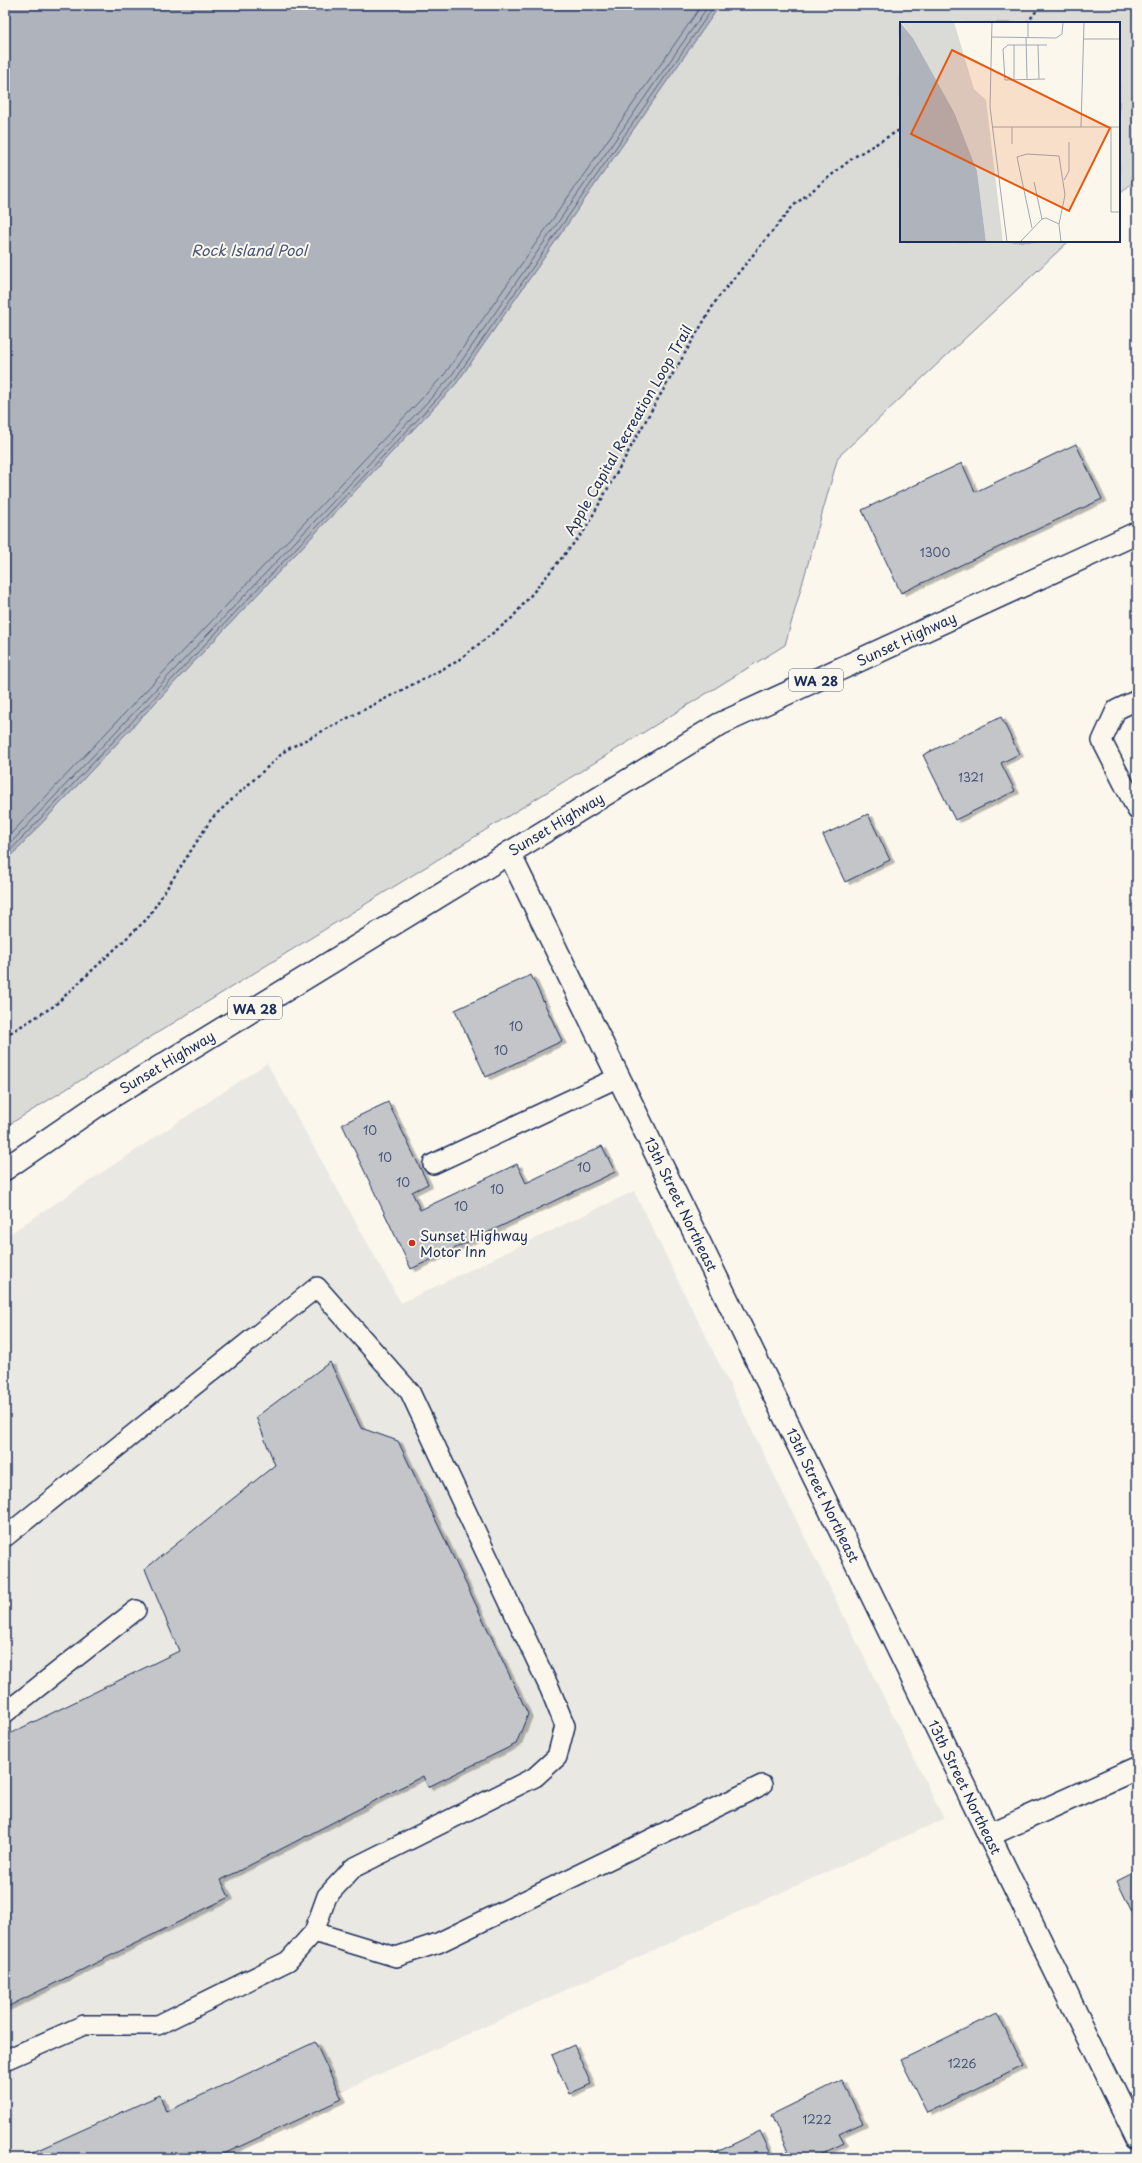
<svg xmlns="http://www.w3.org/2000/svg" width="1142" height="2163" font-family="'Playpen Sans',sans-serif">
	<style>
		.built { fill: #eae8e2 }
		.green { fill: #dadad7; stroke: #7a849a }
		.water { fill: #afb3bb; stroke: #747e96 }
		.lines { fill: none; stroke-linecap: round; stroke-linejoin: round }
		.shore { stroke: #566483; stroke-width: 1 }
		.building { fill: #c3c5c9; stroke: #1b2f5e; filter: url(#shadow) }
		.service-casing { stroke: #1b2f5e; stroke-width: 22 }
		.minor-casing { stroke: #1b2f5e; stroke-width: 25 }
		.tertiary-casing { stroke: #1b2f5e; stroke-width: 25 }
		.trunk-casing { stroke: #1b2f5e; stroke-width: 25 }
		.path { stroke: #1b2f5e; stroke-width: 2.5; stroke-dasharray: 3 3; stroke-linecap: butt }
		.service { stroke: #fbf7ec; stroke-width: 19 }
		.minor { stroke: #fbf7ec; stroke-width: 22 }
		.tertiary { stroke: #fbf7ec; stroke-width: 22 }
		.trunk { stroke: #fbf7ec; stroke-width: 22 }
		.poi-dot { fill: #c8321e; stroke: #fbf7ec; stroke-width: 1.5 }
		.labels { text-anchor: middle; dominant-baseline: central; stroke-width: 4; stroke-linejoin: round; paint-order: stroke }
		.number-label { font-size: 12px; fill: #455479 }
		.shield { fill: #fbf7ec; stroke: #5e6b89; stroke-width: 1 }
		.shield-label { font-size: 13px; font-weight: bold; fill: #1b2f5e }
		.street-label { font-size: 14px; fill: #1b2f5e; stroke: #fbf7ec }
		.poi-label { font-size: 14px; fill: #1b2f5e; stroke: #fbf7ec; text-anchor: start }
		.water-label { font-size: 15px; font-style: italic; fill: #47577a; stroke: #fbf7ec }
		.inset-road { fill: none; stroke: #a1a7b3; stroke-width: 1 }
		.view { fill: #e8590c; fill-opacity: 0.15; stroke: #e8590c; stroke-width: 2 }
		.inset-edge { fill: none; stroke: #1b2f5e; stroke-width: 2 }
	</style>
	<defs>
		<filter id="shadow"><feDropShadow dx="4.5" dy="2.5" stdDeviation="0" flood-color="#0004"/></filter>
	</defs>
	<rect width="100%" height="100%" fill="#fbf7ec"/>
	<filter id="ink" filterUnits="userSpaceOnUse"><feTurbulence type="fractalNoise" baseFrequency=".025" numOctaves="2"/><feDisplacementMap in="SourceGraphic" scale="8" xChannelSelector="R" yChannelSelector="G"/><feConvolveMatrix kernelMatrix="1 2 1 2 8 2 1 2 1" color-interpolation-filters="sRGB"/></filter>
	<g filter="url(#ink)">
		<path class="built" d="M267 1063 401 1303 634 1191 944 1819 194 2158H5V1237Z"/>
		<path class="green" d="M720 5H1137V178L1119 195V23H901V241H1069L838 457 785 645 5 1127V862L456 384Z"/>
		<path class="water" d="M5 5H720L456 384 5 862Z"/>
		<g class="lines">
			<path class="shore" d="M5 840 444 375 702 5
				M5 849 449 379 709 5
				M5 856 453 382 715 5"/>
		</g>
		<path class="building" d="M1076 444 1102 499 901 593 862 510 962 463 975 492Z
			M1001 717 1019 754 1001 763 1015 791 955 820 923 755Z
			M868 814 890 860 845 882 823 835Z
			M531 975 562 1041 486 1077 455 1010Z
			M388 1102 428 1184 412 1192 420 1210 517 1164 526 1183 602 1146 615 1172 411 1269 342 1124Z
			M330 1362 361 1428 398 1441 528 1714 516 1744 428 1787 423 1776 221 1880 229 1897 5 2008V1736L179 1651 145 1569 275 1465 256 1417Z
			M1137 1871V1922L1117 1881Z
			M997 2013 1023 2066 927 2113 901 2060Z
			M315 2042 342 2099 215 2158H20L160 2095 166 2112Z
			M574 2045 591 2084 569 2094 552 2055Z
			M842 2080 863 2123 839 2134 844 2143 813 2158H791L771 2115Z
			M760 2131 773 2158H705Z"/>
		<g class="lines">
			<defs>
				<path id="service" d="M1137 700 1116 710 1102 741 1137 810
					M433 1164 619 1077
					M5 1537 317 1287 410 1392 550 1689 565 1726 557 1757 535 1777 353 1868 327 1896 314 1932 288 1961 158 2025H84L5 2060
					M5 1713 136 1610
					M314 1932 396 1957 438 1943 762 1785"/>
				<path id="minor" d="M989 1835 1137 1768"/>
				<path id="tertiary" d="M509 853 1137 2138"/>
				<path id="trunk" d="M5 1169 101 1103 720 724 1137 533"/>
			</defs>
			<use href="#service" class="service-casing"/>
			<use href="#minor" class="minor-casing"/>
			<use href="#tertiary" class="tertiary-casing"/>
			<use href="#trunk" class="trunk-casing"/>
			<path class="path" d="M1027 23 1041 5
				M5 1036 54 1006 147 919 212 818 286 750 456 662 512 618 584 531 655 404 717 299 793 206 854 157 901 129"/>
			<use href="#service" class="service"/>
			<use href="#minor" class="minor"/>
			<use href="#tertiary" class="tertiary"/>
			<use href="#trunk" class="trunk"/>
		</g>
	</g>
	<circle class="poi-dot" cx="412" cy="1243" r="4"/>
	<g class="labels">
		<g class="number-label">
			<text x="935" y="552">1300</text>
			<text x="971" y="777">1321</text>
			<text x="516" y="1026">10</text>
			<text x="501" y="1050">10</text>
			<text x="370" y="1130">10</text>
			<text x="385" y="1157">10</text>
			<text x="584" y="1167">10</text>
			<text x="403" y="1182">10</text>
			<text x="497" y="1189">10</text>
			<text x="461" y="1206">10</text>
			<text x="962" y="2063">1226</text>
			<text x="817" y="2119">1222</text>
		</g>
		<g class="shield">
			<rect x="789" y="669" width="54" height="22" rx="3"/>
			<rect x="228" y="997" width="54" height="22" rx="3"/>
		</g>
		<g class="shield-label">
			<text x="816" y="680">WA 28</text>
			<text x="255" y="1008">WA 28</text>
		</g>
		<g class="street-label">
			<text transform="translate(628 430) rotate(-60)">Apple Capital Recreation Loop Trail</text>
			<text transform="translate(906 639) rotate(-25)">Sunset Highway</text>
			<text transform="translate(556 824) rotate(-31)">Sunset Highway</text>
			<text transform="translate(167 1062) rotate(-31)">Sunset Highway</text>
			<text transform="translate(681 1204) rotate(64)">13th Street Northeast</text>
			<text transform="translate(823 1495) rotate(64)">13th Street Northeast</text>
			<text transform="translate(965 1787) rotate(64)">13th Street Northeast</text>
		</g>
		<g class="poi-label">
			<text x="420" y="1235">Sunset Highway<tspan x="420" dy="16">Motor Inn</tspan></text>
		</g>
		<g class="water-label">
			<text x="249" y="249">Rock Island Pool</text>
		</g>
	</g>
	<g transform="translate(900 22)">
		<rect width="220" height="220" fill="#fbf7ec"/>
		<path d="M1 0H54L74 67 86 78 103 220H86L77 149 55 92 13 16Z" fill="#dadad7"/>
		<path d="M0 0 13 16 55 92 77 149 86 220H0Z" fill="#afb3bb"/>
		<path class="inset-road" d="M92 0 90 85 107 220M91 15 156 16 162 12 163 0M126 15 127 57M128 15V0M183 17H220M114 23V58M138 23 139 57M145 57 105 58 103 27 108 23H147M92 105H220M181 105 184 0M211 105V190H220M112 122V105M164 158 169 149V120M134 160 142 197M132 206 117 135 127 132 159 134 165 173 159 202M120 220 142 197 146 196 159 202 161 220"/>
		<path class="view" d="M52 28 210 106 169 189 11 112Z"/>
		<rect width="220" height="220" class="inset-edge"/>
	</g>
	<rect width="1142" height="2163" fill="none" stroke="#fbf7ec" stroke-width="20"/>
	<rect x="10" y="10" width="1122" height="2143" fill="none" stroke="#1b2f5e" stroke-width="1.5" filter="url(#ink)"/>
</svg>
